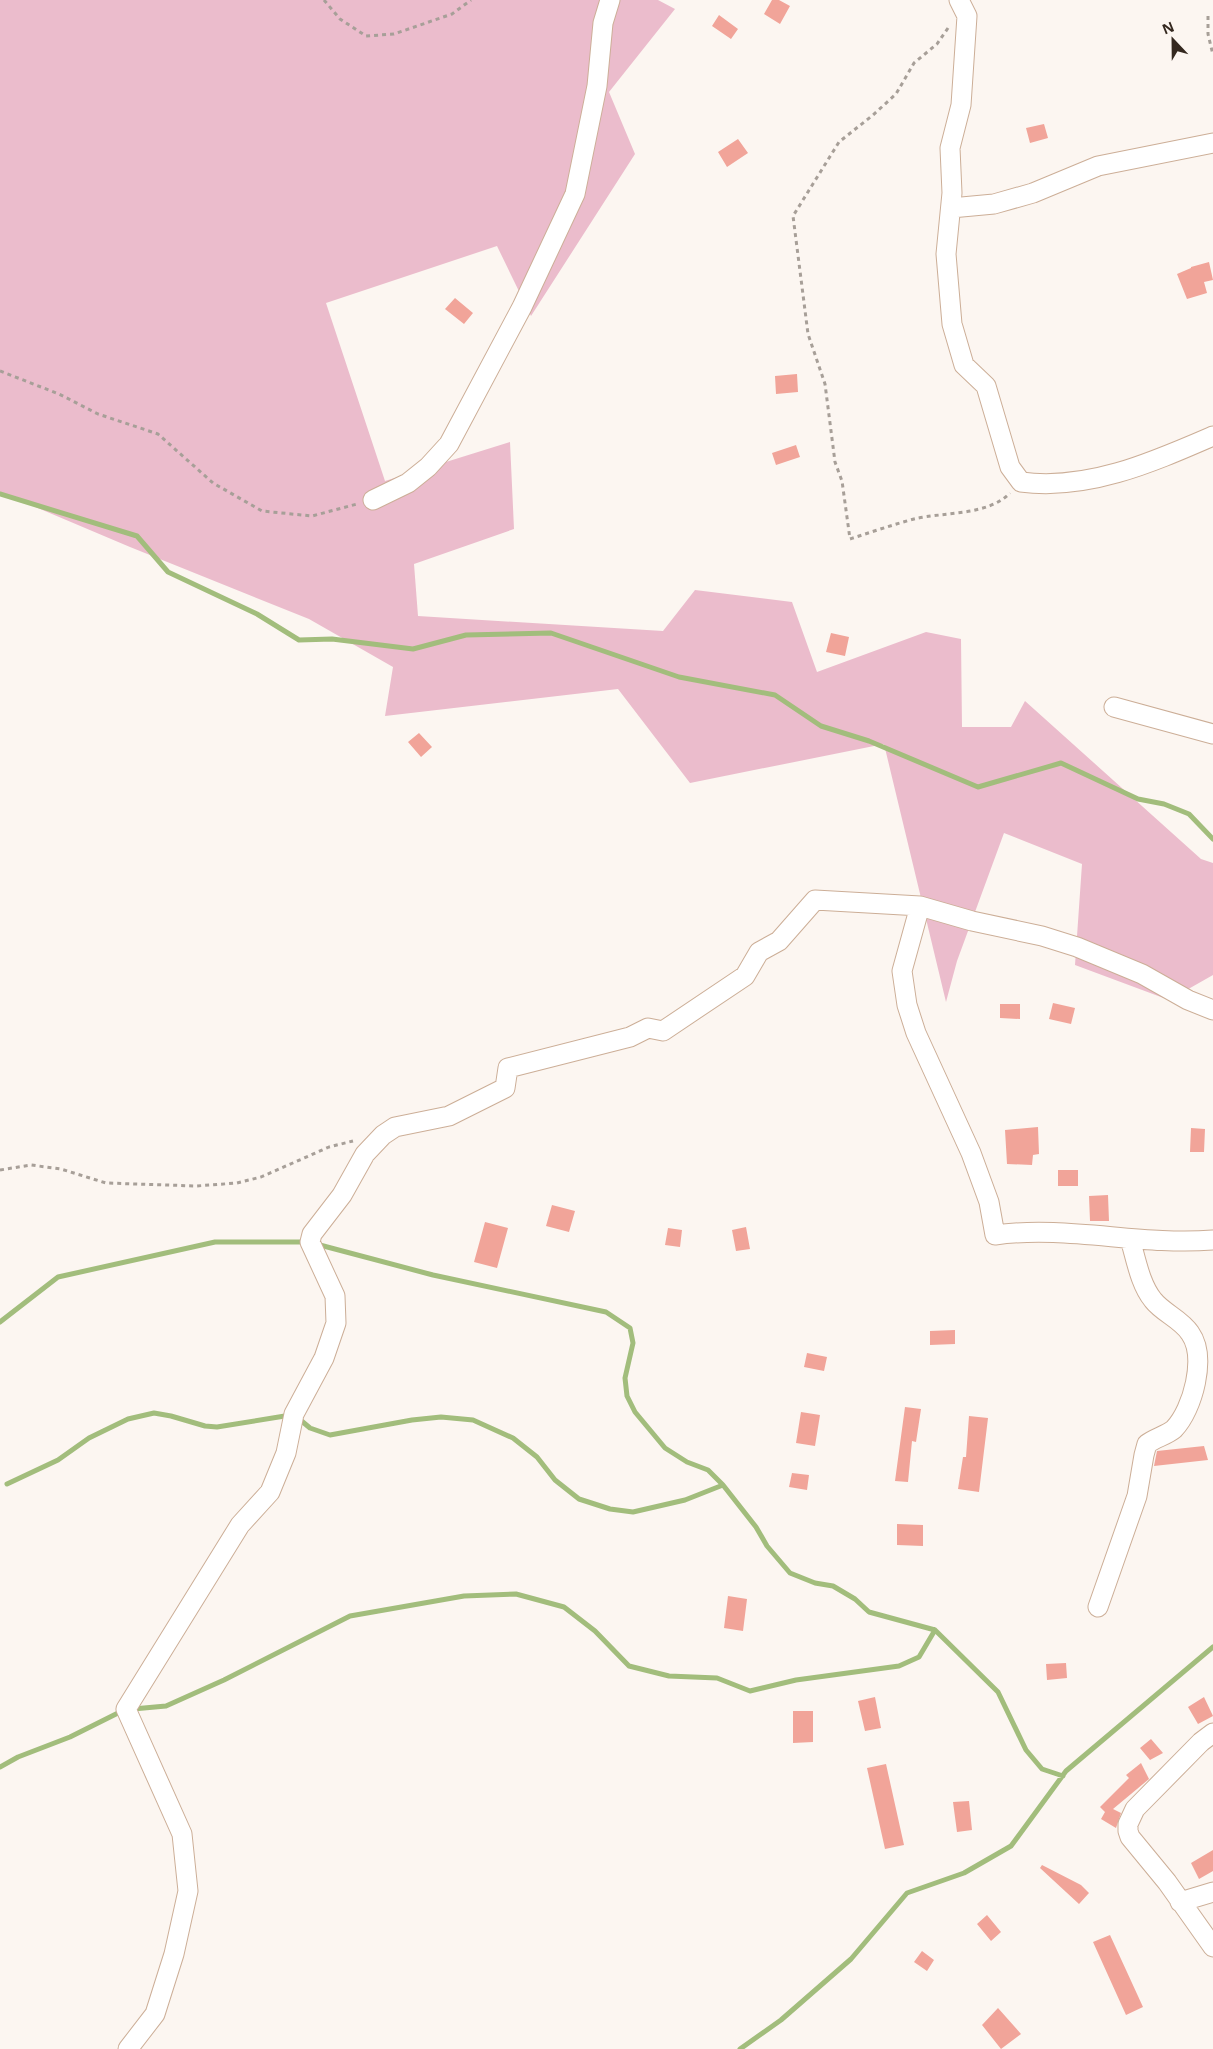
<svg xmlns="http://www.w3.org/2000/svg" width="1213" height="2049" font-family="'Noto Sans',sans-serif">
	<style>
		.green { fill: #ebbccc }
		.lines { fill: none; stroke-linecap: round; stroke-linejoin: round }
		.stream { stroke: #a2bd7c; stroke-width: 5 }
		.building { fill: #f1a499 }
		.street-casing { stroke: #ccae97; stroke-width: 21 }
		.path { stroke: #a79f98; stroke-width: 3; stroke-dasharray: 4 4; stroke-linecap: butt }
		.street { stroke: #fff; stroke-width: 19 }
	</style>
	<rect width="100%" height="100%" fill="#fcf6f1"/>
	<path class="green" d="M0 0H658L675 9 609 92 635 154 531 316 497 246 326 303 385 481 510 442 514 529 414 564 418 616 663 631 695 590 792 602 817 672 926 632 961 639 962 727H1011L1025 701 1201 859 1213 863V975L1169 1000 1075 965 1082 864 1004 833 957 961 946 1002 884 744 690 783 618 689 385 716 393 667 309 619 130 547 0 492Z"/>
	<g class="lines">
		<path class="stream" d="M0 494 137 536 168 572 257 614 299 640 332 639 413 649 466 635 551 633 679 677 775 695 821 726 869 741 978 787 1061 763 1138 799 1164 804 1189 814 1213 839
			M316 1244 433 1275 606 1312 630 1328 633 1343 625 1378 627 1396 635 1412 665 1448 687 1462 708 1470 723 1485 756 1527 767 1546 790 1573 815 1583 833 1586 855 1599 869 1612 935 1630 998 1692 1026 1750 1042 1769 1063 1776
			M0 1322 58 1277 215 1242H308
			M298 1418 310 1428 330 1435 412 1420 441 1417 473 1420 513 1438 537 1457 555 1480 579 1499 610 1509 633 1512 685 1500 723 1485
			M7 1484 58 1460 89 1438 128 1419 154 1413 171 1416 205 1426 217 1427 291 1415
			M133 1709 166 1706 224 1680 350 1616 464 1596 516 1594 564 1607 595 1631 629 1666 669 1676 717 1678 750 1691 796 1680 899 1666 919 1657 935 1630
			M0 1767 18 1757 70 1737 122 1711
			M740 2049 781 2020 851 1959 907 1893 964 1873 1011 1846 1066 1771 1213 1647"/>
	</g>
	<path class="building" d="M772 0H779L790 6 780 24 764 14Z
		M719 15 738 29 731 39 712 26Z
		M1044 124 1048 138 1030 143 1026 128Z
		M738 139 748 153 727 167 718 152Z
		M1209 262 1213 280 1204 282 1207 293 1187 299 1177 274 1191 268V267Z
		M455 298 473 313 464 324 445 309Z
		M797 374 798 392 776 394 775 376Z
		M796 445 800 457 776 465 772 453Z
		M831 633 849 637 845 656 826 652Z
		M419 733 432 747 421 757 408 742Z
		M1053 1003 1075 1008 1071 1024 1049 1019Z
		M1000 1004H1020V1019L1000 1018Z
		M1038 1127 1039 1154 1033 1155 1032 1165 1007 1164 1005 1130Z
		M1191 1128 1205 1129 1204 1152H1190Z
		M1058 1170H1078V1186H1058Z
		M1108 1195 1109 1221H1090L1089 1196Z
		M552 1205 575 1211 569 1232 546 1226Z
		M485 1222 508 1228 497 1268 474 1262Z
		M746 1227 750 1249 736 1251 732 1230Z
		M668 1228 682 1230 680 1247 665 1245Z
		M955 1330V1344L930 1345V1331Z
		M807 1353 827 1357 824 1371 804 1367Z
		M905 1407 921 1409 916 1442 912 1441 908 1482 895 1481Z
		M801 1412 820 1415 815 1446 796 1443Z
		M969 1416 988 1418 979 1492 958 1489 963 1457H966Z
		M1204 1446 1208 1460 1154 1466 1157 1451Z
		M792 1473 809 1475 807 1490 789 1487Z
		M897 1524 923 1525V1546L897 1545Z
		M728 1596 747 1599 743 1631 724 1628Z
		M1066 1663 1067 1678 1047 1680 1046 1664Z
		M875 1697 881 1728 865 1731 858 1701Z
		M1204 1697 1213 1716 1198 1724 1188 1707Z
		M793 1711H813V1742L793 1743Z
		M1151 1739 1163 1753 1150 1760 1140 1748Z
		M1141 1763 1149 1779 1113 1809 1121 1813 1116 1828 1101 1819 1105 1812 1100 1807 1129 1778 1126 1775Z
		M886 1764 904 1845 885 1849 867 1768Z
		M969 1801 972 1830 957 1832 953 1802Z
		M1213 1850V1871L1199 1879 1191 1863Z
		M1042 1865 1081 1885 1089 1893 1079 1904 1040 1868Z
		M987 1915 1001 1932 991 1941 977 1924Z
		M1110 1935 1143 2007 1126 2015 1093 1942Z
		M922 1951 934 1960 927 1971 914 1962Z
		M998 2008 1021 2034 1001 2049 982 2025Z"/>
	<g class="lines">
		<defs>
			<path id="street" d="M959 0 967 16 961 105 950 148 952 193 946 254 952 324 964 365 986 386 1010 467 1021 482C1088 491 1153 462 1213 436
				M951 208 994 204 1033 193 1098 166 1213 143
				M373 500 408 483 428 467 449 444 522 307 575 194 597 86 603 23 610 0
				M1114 707 1213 734
				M920 906 902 971 907 1005 916 1033 971 1153 989 1202 995 1235C1068 1225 1140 1246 1213 1240
				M1098 1607 1137 1496 1144 1455 1147 1444C1155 1438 1167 1435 1174 1429 1193 1409 1207 1357 1190 1333 1181 1319 1163 1313 1153 1300 1140 1284 1136 1259 1130 1239
				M1213 1733 1201 1742 1135 1809 1128 1824V1831L1130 1837 1167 1882 1213 1947
				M1180 1902 1213 1892
				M128 2049 155 2014 174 1954 188 1891 182 1834 126 1709 240 1525 270 1492 286 1453 294 1414 324 1358 336 1323 335 1296 310 1242 312 1234 342 1195 365 1154 383 1135 395 1127 449 1116 505 1088 508 1068 630 1037 648 1028 663 1031 745 976 759 952 779 941 815 900 920 906 972 921 1042 936 1077 947 1142 974 1188 1000 1213 1010"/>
		</defs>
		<use href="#street" class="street-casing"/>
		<path class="path" d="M324 0 340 19 366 36 394 34 452 14 471 0
			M1208 16V34L1213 55
			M948 28 937 44 914 63 896 94 873 115 839 142 793 216 808 334 825 384 835 462 842 481 850 539C871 532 892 525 914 519 942 512 988 516 1010 493
			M0 371 59 394 98 414 158 434 213 483 262 511 312 516 357 504
			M0 1170 31 1165 61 1169 106 1183 196 1186 237 1183 261 1177 329 1147 353 1141"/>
		<use href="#street" class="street"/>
	</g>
	<g transform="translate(1173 40) rotate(338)" stroke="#fcf6f1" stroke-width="4" paint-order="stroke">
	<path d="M0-4L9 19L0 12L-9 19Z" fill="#34281f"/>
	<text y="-8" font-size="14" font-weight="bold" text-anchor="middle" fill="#34281f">N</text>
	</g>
</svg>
